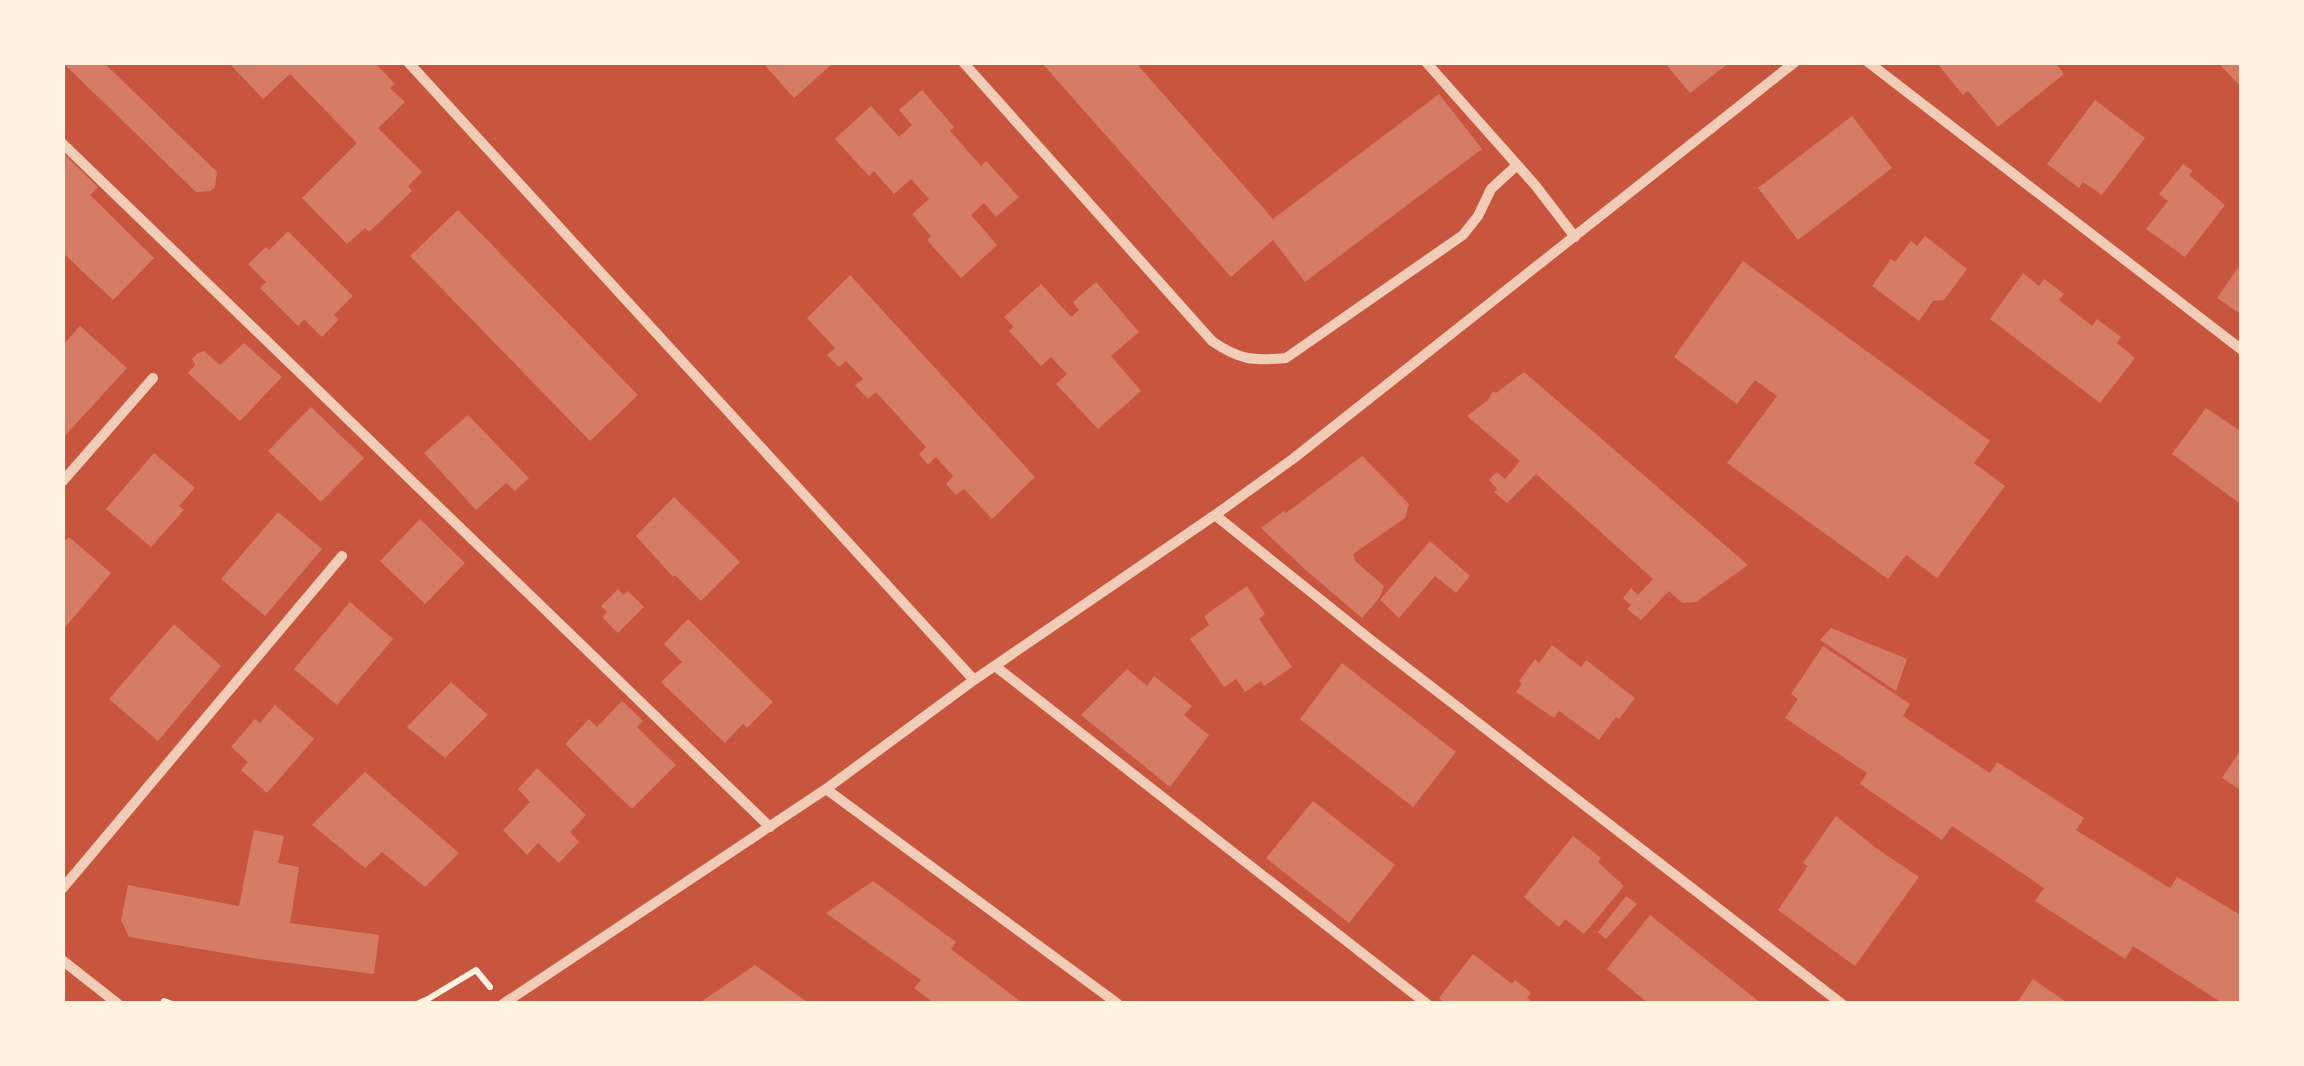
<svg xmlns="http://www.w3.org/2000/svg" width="2304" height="1066" font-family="'Nunito Sans',sans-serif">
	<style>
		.building { fill: #d67c66 }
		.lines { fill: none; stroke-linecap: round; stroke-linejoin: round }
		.path { stroke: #fff3e0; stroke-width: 6 }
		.minor { stroke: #f1ccb7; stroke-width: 10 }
	</style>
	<rect width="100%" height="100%" fill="#c8553d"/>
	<path class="building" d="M62 62H103L217 172 215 187 210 191 196 192Z
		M228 62H374L395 84 390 88 405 102 378 128 422 172 408 186 412 191 369 232 365 228 347 244 302 198 357 143 290 74 263 99Z
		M762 62H828L831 65 794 98Z
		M1041 62H1135L1273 219 1439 94 1482 149 1305 282 1273 240 1231 277Z
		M1664 62H1730L1690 93Z
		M1936 62H2055L2064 74 1998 127 1968 91 1963 95Z
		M2217 62H2242V88Z
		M922 90 954 127 950 131 981 166 986 161 1019 197 996 217 984 203 971 215 997 245 961 278 927 240 931 236 912 214 929 199 911 179 894 194 874 171 869 176 835 139 871 106 899 137 912 125 899 110Z
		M2095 100 2145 138 2102 195 2083 182 2079 188 2047 164Z
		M1852 116 1892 168 1798 240 1758 188Z
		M62 152 98 187 90 195 154 258 113 300 62 252Z
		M2183 164 2193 171 2189 175 2225 205 2185 257 2146 229 2168 201 2159 194Z
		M458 210 638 395 590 441 410 256Z
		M288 231 353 296 334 315 339 319 322 337 304 319 298 326 260 288 266 282 248 264 266 247 269 250Z
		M1925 236 1967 269 1944 300 1933 301 1919 321 1872 286 1891 259 1895 262 1911 241 1917 246Z
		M1743 261 1990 441 1974 463 2005 486 1937 578 1906 555 1888 579 1727 463 1777 396 1755 380 1737 404 1674 357Z
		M2242 262V315L2217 298Z
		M2023 273 2039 286 2044 279 2064 294 2059 300 2092 326 2097 319 2121 337 2117 343 2135 358 2100 403 1990 319Z
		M850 275 1035 477 992 519 964 489 956 495 946 484 953 476 936 457 928 465 919 454 926 447 876 392 868 399 855 385 863 379 846 361 839 367 827 355 835 348 807 318Z
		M1096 282 1139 332 1111 356 1141 391 1098 429 1056 384 1067 374 1051 357 1041 366 1009 331 1014 327 1004 317 1041 284 1071 317 1079 310 1073 302Z
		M80 326 127 368 62 439V346Z
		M244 343 282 377 240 421 188 373 195 365 192 359 198 353 204 351 220 365Z
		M1524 372 1748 565 1696 602 1682 603 1669 591 1641 620 1627 609 1631 605 1623 598 1631 588 1638 595 1653 579 1536 474 1507 503 1494 492 1497 489 1489 480 1497 472 1505 479 1520 461 1467 416 1488 400 1493 391 1496 393Z
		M311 407 364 458 321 502 268 451Z
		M2206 408 2242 432V505L2172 454Z
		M468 415 529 478 515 491 506 483 476 510 424 453Z
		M154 453 195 488 179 506 184 510 151 547 106 509Z
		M1362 456 1409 504 1405 518 1353 554 1355 561 1384 586 1380 597 1362 618 1308 572 1261 528 1284 511 1286 513Z
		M674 497 740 562 701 601 675 575 673 577 636 536Z
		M278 512 322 549 265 616 221 579Z
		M420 519 465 563 425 604 380 561Z
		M69 537 111 573 62 631V544Z
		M1430 541 1470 576 1456 593 1435 576 1399 618 1380 600Z
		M1247 586 1265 614 1259 619 1292 667 1264 686 1261 681 1245 692 1236 679 1224 687 1190 639 1209 625 1204 616Z
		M618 589 623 595 628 591 644 607 618 633 602 617 607 612 601 606Z
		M350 602 393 639 337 705 294 669Z
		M688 619 773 702 747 728 743 724 725 743 661 682 682 662 664 644Z
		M174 624 221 666 158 741 109 699Z
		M1831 628 1907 659 1896 691 1820 640Z
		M1552 645 1581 667 1586 660 1635 698 1619 719 1616 717 1599 740 1559 711 1554 718 1516 692 1522 684 1519 681 1535 659 1539 663Z
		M1823 646 1910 704 1903 716 1990 773 1997 762 2084 818 2076 830 2170 888 2177 877 2242 916V1004H2224L2133 946 2125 959 2035 901 2044 888 1952 826 1942 840 1860 784 1867 773 1785 718 1798 699 1791 694Z
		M1342 663 1456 752 1413 807 1300 719Z
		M1127 669 1147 686 1154 676 1192 706 1184 715 1209 735 1170 787 1081 715Z
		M451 682 488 715 445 758 407 727Z
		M622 701 643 721 637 727 676 765 632 809 565 744 589 719 597 727Z
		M275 705 314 739 267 793 241 770 248 762 231 747 255 719 260 723Z
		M2242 748V791L2222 778Z
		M537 768 586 815 570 832 579 842 559 863 538 843 527 855 503 830 530 802 518 789Z
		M365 772 459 853 425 887 382 852 365 868 312 825Z
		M1313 801 1395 865 1349 923 1266 858Z
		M1836 816 1876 848 1919 877 1855 966 1778 910 1808 866 1803 863Z
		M254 830 284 836 278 863 299 867 290 923 379 935 374 974 259 959 129 937 121 920 128 885 239 906Z
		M1573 836 1601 858 1598 862 1624 886 1584 934 1565 919 1559 927 1524 897Z
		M873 881 956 942 951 949 1024 1004H935L914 988 921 980 826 913Z
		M1626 896 1637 904 1606 939 1598 932Z
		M1650 915 1762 1004H1649L1607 969Z
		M1473 954 1512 984 1515 980 1531 993 1527 998 1535 1004H1445L1439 998Z
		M755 965 810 1004H698Z
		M2033 979 2069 1004H2016Z"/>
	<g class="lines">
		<path class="path" d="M163 1004 164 1001 172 1004
			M417 1004 428 999 476 970 490 987"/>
		<path class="minor" d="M408 62 974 680
			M963 62 1212 341C1239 360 1253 361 1286 358L1463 235 1478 216 1491 189 1517 165
			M1426 62 1535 185 1575 237
			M1868 62 2242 350
			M62 143 770 827
			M62 482 153 378
			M1215 515 1372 641 1842 1004
			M995 666 1427 1004
			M826 789 1118 1004
			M62 889 342 556
			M62 960 118 1004
			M503 1004 826 789 974 680 1215 515 1294 458 1795 62"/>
	</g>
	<rect width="2304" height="1066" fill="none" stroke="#fff3e0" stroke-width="130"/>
</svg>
